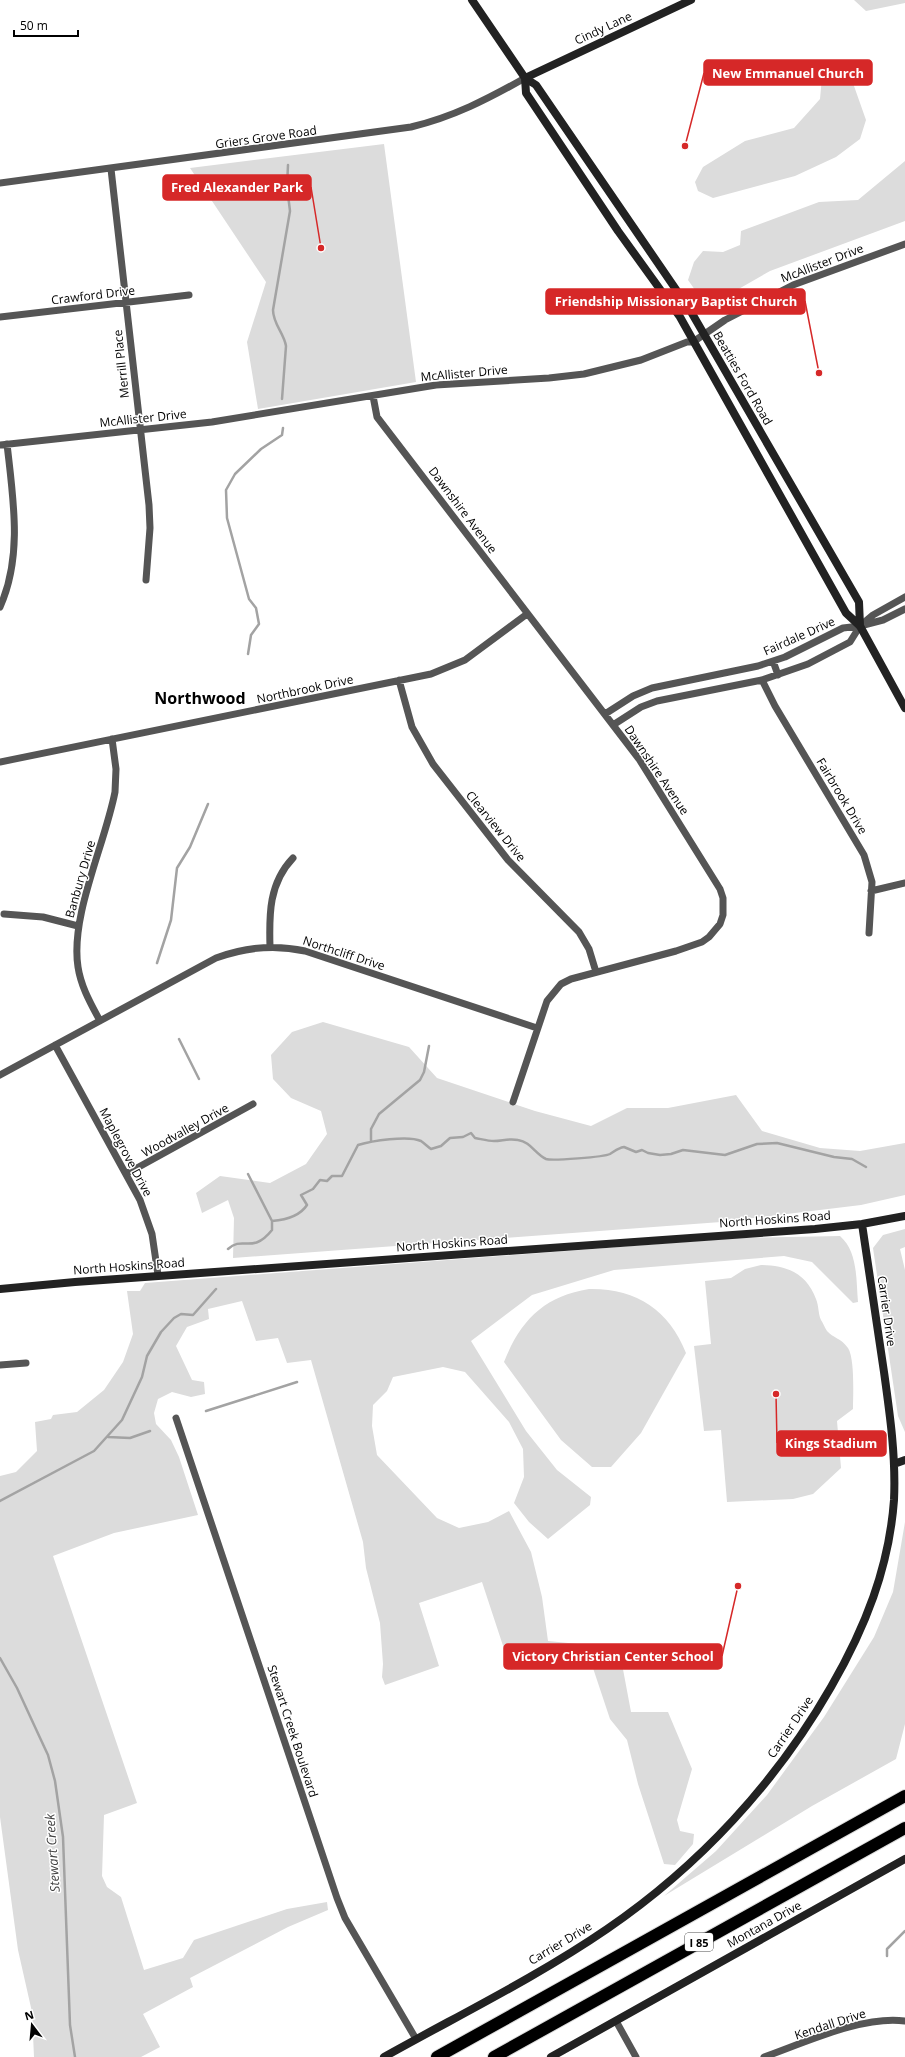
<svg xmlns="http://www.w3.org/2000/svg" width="905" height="2057" font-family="'Open Sans',sans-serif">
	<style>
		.green { fill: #dcdcdc }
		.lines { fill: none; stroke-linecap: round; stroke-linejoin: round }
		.stream { stroke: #a3a3a3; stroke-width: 2.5 }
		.highway-casing { stroke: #dbdbdb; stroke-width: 14 }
		.street { stroke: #555; stroke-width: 7 }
		.secondary { stroke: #222; stroke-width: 8 }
		.highway { stroke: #000; stroke-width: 12 }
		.labels { text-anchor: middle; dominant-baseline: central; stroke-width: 3; stroke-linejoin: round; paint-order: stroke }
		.shield { fill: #fff; stroke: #4c4c4c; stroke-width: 1 }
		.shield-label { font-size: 11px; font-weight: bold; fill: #000 }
		.street-label { font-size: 12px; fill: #000; stroke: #fff }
		.water-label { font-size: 13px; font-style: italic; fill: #444; stroke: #fff }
		.district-label { font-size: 16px; font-weight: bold; fill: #000; stroke: #fff }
		.leader { fill: none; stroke: #d62828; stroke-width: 1.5 }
		.callout-dot { fill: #d62828; stroke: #fff; stroke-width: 1.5 }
		.callout { fill: #d62828; stroke: #d62828; stroke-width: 1.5 }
		.callout-label { font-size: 13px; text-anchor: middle; font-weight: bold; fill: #fff }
	</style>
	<rect width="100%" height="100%" fill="#fff"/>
	<path class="green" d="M854 0H905V3L866 11Z
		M834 64 848 69 866 120 860 139 836 157 795 176 713 198 698 191 695 182 703 167 745 141 794 128 820 99 822 77Z
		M384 144 416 382 258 409 247 342 266 282 190 168Z
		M905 161V221L770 271 707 307 688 280 694 262 703 251 723 252 740 245 741 231 819 202 858 200Z
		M323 1022 409 1047 437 1078 535 1111 591 1126 627 1108H668L736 1095 762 1131 820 1148 860 1151 905 1143V1195L861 1205 721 1222 233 1258 234 1218 228 1200 202 1213 196 1193 220 1176 270 1183 306 1164 327 1134 321 1111 291 1098 273 1079 271 1055 292 1032Z
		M905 1229V1247L900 1249 905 1270V1432L898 1416 873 1248 883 1235Z
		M840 1236C858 1252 856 1279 858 1302L853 1303 812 1262 784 1256 614 1270 532 1295 471 1341 526 1431 557 1470 591 1497 590 1505 548 1539 529 1522 514 1503 524 1477 523 1449 509 1422 465 1372 443 1367 393 1377 387 1391 373 1405 372 1426 377 1455 437 1518 459 1528 488 1522 509 1511 531 1552 542 1597 548 1641 619 1648 631 1712H668L692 1769 677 1820 680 1831 694 1834 693 1844 675 1865 664 1864 638 1784 627 1740 610 1719 591 1662 555 1656 511 1670 482 1582 419 1603 439 1666 385 1685 382 1677 383 1664 380 1623 366 1568 363 1542 311 1360 287 1363 278 1338 256 1341 242 1301 208 1309 209 1319 187 1327 176 1346 192 1380 204 1382 205 1394 191 1397 172 1392 158 1399 154 1413 156 1424 171 1440 179 1457 198 1515 114 1533 53 1556 137 1803 104 1815 102 1876 107 1887 121 1897 144 1970 183 1958 194 1940 287 1909 327 1902 328 1910 288 1927 190 1978 193 1987 143 2014 160 2047 141 2057H34L32 2012 18 1950 0 1817V1476L16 1472 37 1451 35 1422 51 1419 53 1415 77 1412 104 1390 123 1362 133 1334 127 1291H140L145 1283 737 1238Z
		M761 1265C787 1265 807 1274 816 1299 819 1306 818 1314 821 1320 823 1323 825 1328 827 1331 833 1338 841 1338 848 1348 855 1359 853 1396 853 1409L837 1421 841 1468 813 1494 793 1499 727 1502 721 1430 704 1431 694 1346 711 1344 705 1281 731 1278 745 1269Z
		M589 1289C635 1288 669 1309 686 1353L641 1433 611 1467H592L561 1440 504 1362C520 1321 544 1296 589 1289Z
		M905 1522V1724L896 1759 812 1806 664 1896 716 1851 767 1795 824 1717 874 1637 893 1592Z"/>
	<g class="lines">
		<path class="stream" d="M282 399 286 346C284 333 273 324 273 310L290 211 287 187 288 165
			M248 654 251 635 259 624 256 608 249 599 227 518 226 490 235 474 261 449 282 435 283 428
			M157 963 171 920 177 868 190 847 208 804
			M179 1039 199 1079
			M371 1141V1129L379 1114 420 1080 424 1072 429 1046
			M272 1221C284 1220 300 1216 307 1205L301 1195 313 1189 320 1180 327 1181 332 1176H342L358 1145C371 1141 408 1135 421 1141 424 1143 428 1147 431 1149L441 1146 450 1138 463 1137 471 1133 475 1138C481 1139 488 1141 494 1141 502 1141 509 1138 518 1140 531 1142 535 1154 546 1159 552 1161 604 1157 610 1154 615 1151 618 1148 624 1147L636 1152 642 1150 648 1153 660 1155 671 1154 683 1150 725 1155 757 1144 777 1143 834 1157 852 1159 866 1167
			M228 1249C243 1235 252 1255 272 1230V1221L248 1174
			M206 1411 297 1382
			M108 1437 130 1438 150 1431
			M0 1501 94 1451 122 1420 142 1377 147 1356 161 1332 174 1318 181 1314 193 1315 216 1289
			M0 1658 17 1688 41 1740 48 1755 55 1781 63 1837 70 2025 75 2057
			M887 1956V1949L905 1931"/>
		<defs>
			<path id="highway" d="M437 2057 905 1796
				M494 2057 905 1828"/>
		</defs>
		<use href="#highway" class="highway-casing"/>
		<path class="street" d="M111 169 149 505 150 528 146 580
			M0 183 411 127C453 117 488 99 525 78
			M0 317 189 295
			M373 396 377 417 639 759 720 889 723 898V915L720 924 709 937 702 942 676 951 571 979 561 984 547 1001 513 1102
			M0 445 212 422 436 385 549 378 584 374 641 360 687 342H693L725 320 793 285 905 244
			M0 607C23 556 13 498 7 444
			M773 661 778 675
			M399 680 412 727 433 764 508 860 579 932 589 949 596 972
			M762 680 775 706 864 855 872 882 869 933
			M605 714 633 696 652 688 758 666 785 657 843 628 860 626 883 620 905 609
			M613 725 641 707 657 701 762 680 808 664 850 642 860 626 873 615 905 597
			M0 762 431 674 465 660 527 614
			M871 891 905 883
			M4 914 43 917 78 926
			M270 947C269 914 269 883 293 858
			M100 1021C91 1004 81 987 78 967 70 916 105 844 115 792L116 769 112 739
			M55 1045 140 1200 152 1234 158 1275
			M0 1075 216 958C246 947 274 944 305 951L537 1028
			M126 1174 253 1104
			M0 1365 26 1363
			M176 1418 337 1898 345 1918 416 2039
			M616 2021 636 2057
			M764 2057C804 2043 863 2015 905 2021"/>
		<path class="secondary" d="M472 0 525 78 536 85 690 310 859 602 860 626
			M525 78 526 93 618 231 680 317 846 613 860 626 905 708
			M525 78 691 0
			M0 1289 75 1282 815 1229 862 1224 905 1216
			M894 1464 905 1460
			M384 2057C459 2015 537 1977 607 1929 699 1866 776 1783 831 1687 865 1628 889 1568 894 1500 896 1457 890 1415 884 1372 877 1323 869 1273 862 1224
			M551 2057 905 1859"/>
		<use href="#highway" class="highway"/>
	</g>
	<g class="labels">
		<rect class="shield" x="685" y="1933" width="28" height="18" rx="3"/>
		<g class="shield-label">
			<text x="699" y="1942">I 85</text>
		</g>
		<g class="street-label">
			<text transform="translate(603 28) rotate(-25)">Cindy Lane</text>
			<text transform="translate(266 137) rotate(-8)">Griers Grove Road</text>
			<text transform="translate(822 263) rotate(-21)">McAllister Drive</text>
			<text transform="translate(93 295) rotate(-7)">Crawford Drive</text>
			<text transform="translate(121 364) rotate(-96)">Merrill Place</text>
			<text transform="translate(464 373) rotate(-5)">McAllister Drive</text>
			<text transform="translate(743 378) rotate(60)">Beatties Ford Road</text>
			<text transform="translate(143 418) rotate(-6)">McAllister Drive</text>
			<text transform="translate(463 510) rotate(53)">Dawnshire Avenue</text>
			<text transform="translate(799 636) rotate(-24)">Fairdale Drive</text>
			<text transform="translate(305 689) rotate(-12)">Northbrook Drive</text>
			<text transform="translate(657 770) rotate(56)">Dawnshire Avenue</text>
			<text transform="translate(842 796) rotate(59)">Fairbrook Drive</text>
			<text transform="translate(496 826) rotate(51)">Clearview Drive</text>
			<text transform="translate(80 879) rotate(-74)">Banbury Drive</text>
			<text transform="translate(344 953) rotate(18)">Northcliff Drive</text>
			<text transform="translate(185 1130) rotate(-29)">Woodvalley Drive</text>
			<text transform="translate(126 1152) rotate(62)">Maplegrove Drive</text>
			<text transform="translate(775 1219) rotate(-4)">North Hoskins Road</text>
			<text transform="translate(452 1243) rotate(-4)">North Hoskins Road</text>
			<text transform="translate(129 1266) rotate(-4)">North Hoskins Road</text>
			<text transform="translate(887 1311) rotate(82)">Carrier Drive</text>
			<text transform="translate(790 1727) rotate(-56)">Carrier Drive</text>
			<text transform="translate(293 1731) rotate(72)">Stewart Creek Boulevard</text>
			<text transform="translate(764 1924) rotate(-29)">Montana Drive</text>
			<text transform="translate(560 1943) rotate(-31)">Carrier Drive</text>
			<text transform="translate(830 2024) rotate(-18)">Kendall Drive</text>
		</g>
		<g class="water-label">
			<text transform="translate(52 1853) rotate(-94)">Stewart Creek</text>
		</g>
		<g class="district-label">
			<text x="200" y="698">Northwood</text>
		</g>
	</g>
	<path class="leader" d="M685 146L704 73M321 248L311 187M819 373L805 301M776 1394L777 1443M738 1586L722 1656"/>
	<g class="callout-dot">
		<circle cx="685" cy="146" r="4"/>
		<circle cx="321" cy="248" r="4"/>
		<circle cx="819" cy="373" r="4"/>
		<circle cx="776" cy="1394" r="4"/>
		<circle cx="738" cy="1586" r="4"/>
	</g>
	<g class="callout">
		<rect x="704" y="60" width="168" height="25" rx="4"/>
		<rect x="163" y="175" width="148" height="25" rx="4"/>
		<rect x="546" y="289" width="259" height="25" rx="4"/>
		<rect x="777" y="1431" width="109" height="25" rx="4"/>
		<rect x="504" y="1644" width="218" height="25" rx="4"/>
	</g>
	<g class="callout-label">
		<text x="788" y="78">New Emmanuel Church</text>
		<text x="237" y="192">Fred Alexander Park</text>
		<text x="676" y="306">Friendship Missionary Baptist Church</text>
		<text x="831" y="1448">Kings Stadium</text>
		<text x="613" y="1661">Victory Christian Center School</text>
	</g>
	<g transform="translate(32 2025) rotate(344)" stroke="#ffffff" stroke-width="3" paint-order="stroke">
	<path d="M0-3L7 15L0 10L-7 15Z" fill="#000000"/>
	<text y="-6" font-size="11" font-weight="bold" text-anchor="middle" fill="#000000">N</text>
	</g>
	<path d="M14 30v6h64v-6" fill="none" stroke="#000000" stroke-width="2"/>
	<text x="20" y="30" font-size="12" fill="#000000" stroke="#ffffff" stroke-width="3" paint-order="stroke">50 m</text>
</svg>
